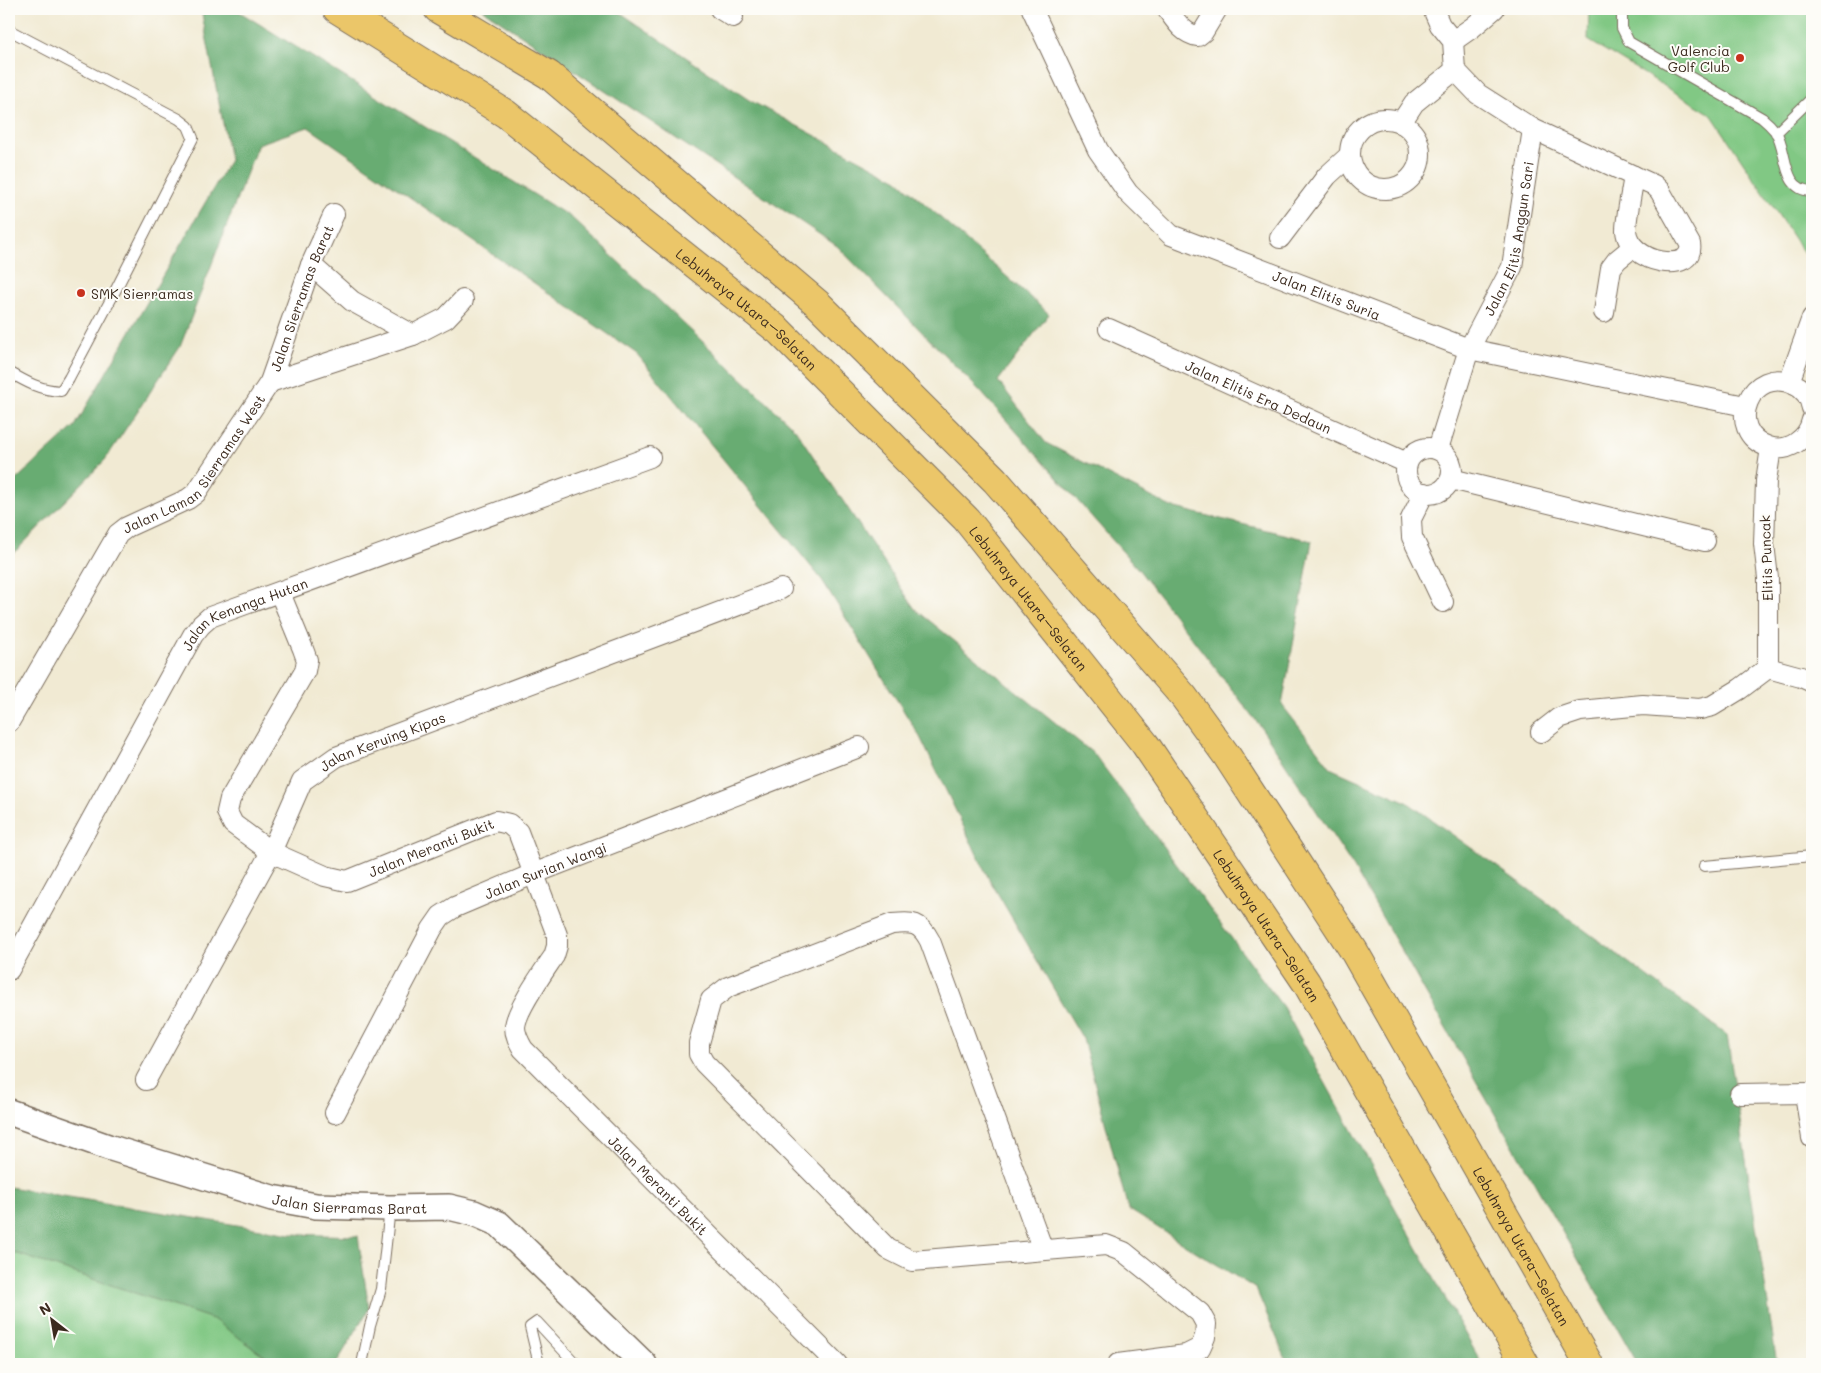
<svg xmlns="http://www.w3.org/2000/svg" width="1821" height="1373" font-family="Mali,sans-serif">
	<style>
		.green { fill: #81c884; stroke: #5e7951 }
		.forest { fill: #68ac72; stroke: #526b48 }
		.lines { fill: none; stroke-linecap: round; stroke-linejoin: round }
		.service-casing { stroke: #7b6d5d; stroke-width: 12 }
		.minor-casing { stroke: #7b6d5d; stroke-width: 22 }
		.tertiary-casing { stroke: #7b6d5d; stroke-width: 28 }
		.motorway-casing { stroke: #7b6d5d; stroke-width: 30 }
		.service { stroke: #fff; stroke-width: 10 }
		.minor { stroke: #fff; stroke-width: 20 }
		.tertiary { stroke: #fff; stroke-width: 25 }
		.motorway { stroke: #ebc669; stroke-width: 28 }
		.poi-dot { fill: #c8321e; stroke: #fdfcf7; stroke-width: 2 }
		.labels { text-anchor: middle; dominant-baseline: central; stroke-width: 4; stroke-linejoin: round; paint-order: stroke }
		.poi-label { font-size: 14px; fill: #3b2a1e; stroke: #fdfcf7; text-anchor: end }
		.street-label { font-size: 14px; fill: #3b2a1e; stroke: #fdfcf7 }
	</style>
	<rect width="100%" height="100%" fill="#fdfcf7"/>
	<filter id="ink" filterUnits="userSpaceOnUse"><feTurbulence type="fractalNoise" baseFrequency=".02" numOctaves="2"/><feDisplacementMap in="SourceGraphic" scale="10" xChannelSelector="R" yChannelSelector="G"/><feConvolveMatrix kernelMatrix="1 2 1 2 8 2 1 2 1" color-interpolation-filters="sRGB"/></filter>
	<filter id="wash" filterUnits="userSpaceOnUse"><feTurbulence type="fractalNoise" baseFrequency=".0096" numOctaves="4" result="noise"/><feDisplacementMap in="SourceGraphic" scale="20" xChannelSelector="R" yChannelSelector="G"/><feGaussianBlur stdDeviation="1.12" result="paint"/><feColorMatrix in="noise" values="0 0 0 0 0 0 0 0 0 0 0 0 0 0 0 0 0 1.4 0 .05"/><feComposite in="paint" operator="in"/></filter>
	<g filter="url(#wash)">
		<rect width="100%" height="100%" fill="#f1ead3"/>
		<path class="green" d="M1589 9H1812V254L1807 258 1711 114 1588 40Z
			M9 1251 213 1319 269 1359 268 1364H9Z"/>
		<path class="forest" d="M201 9H235L572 218 795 429 915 609 1094 754 1283 1007 1482 1364H1288L1256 1289 1128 1209 1083 1039 988 877 920 737 822 580 637 354 308 127 258 144 180 347 105 460 9 558V486L75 426 230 160Z
			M482 9H615L749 100 898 180 1049 314 998 381 1046 443 1171 507 1312 541 1282 705 1332 769 1407 802 1545 901 1727 1035 1777 1364H1638L1354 868 1261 727 1139 570 982 393 837 246Z
			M9 1187 291 1234 358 1236 369 1309 336 1364H268L269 1359 213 1319 9 1251Z"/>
	</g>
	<g filter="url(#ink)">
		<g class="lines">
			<defs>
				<path id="service" d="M1622 9V28L1629 42 1762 118C1767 122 1772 127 1776 132 1788 151 1781 190 1812 191
					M9 30 179 119 188 126 193 138 110 301 69 378 61 391C40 390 26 382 9 372
					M1776 133 1812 98
					M1704 866 1812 856
					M362 1364 370 1326 381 1289 390 1208
					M539 1364 530 1327 537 1322 576 1364"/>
				<g id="minor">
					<path d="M720 9 733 17"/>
					<path id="s1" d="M1032 9 1098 150 1128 193 1171 235 1469 349 1745 406"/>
					<path d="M1167 9C1175 20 1183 34 1198 36L1203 32 1217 9"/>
					<path d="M1433 9 1440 25 1453 41 1455 70 1478 94 1533 129 1634 176"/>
					<path d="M1453 41 1473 27 1494 9"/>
					<circle cx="1385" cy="154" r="35"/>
					<path d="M1401 123 1414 103 1455 70"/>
					<path d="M1634 176 1654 185 1660 191 1690 244C1696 275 1628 264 1626 230 1626 217 1632 190 1634 176Z"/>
					<path d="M1280 238 1327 176 1350 155"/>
					<path d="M311 265 352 301 413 335"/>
					<path d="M1604 312 1611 268 1617 260 1633 247"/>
					<path id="s2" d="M1109 329 1407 463"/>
					<path d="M270 382 413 335 446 318 463 300"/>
					<path d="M1789 382 1812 318"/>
					<path d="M1812 408C1810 398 1805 389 1795 385 1751 362 1722 432 1769 447 1788 453 1808 439 1812 420"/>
					<circle cx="1429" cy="471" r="23"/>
					<path id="s3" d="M1438 449 1469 349 1512 267 1533 129"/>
					<path d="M1451 479 1705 541"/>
					<path d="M1424 493 1411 519 1412 537 1443 602"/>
					<path id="s4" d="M280 593 303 649 307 660 305 671 230 799 227 812 233 824 271 852 325 876 347 881 496 821 509 824 518 832 557 935V946L554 956C544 971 516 1010 515 1027 515 1035 519 1042 523 1049L837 1364"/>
					<path d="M1768 668V578L1764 544 1766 481 1771 448"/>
					<path id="s5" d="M9 722 118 534 127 527 188 499 196 493 270 382 311 265 334 214"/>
					<path d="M1541 732 1559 718 1580 711 1643 705 1700 709 1712 706 1740 689 1768 668 1801 677 1812 682"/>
					<path id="s6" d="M9 970 193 635 201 625 210 617 650 457"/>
					<path id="s7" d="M146 1080 271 852 302 781 336 757 781 589"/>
					<path d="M1740 1094 1812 1093"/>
					<path d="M1805 1094 1812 1138"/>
					<path id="s8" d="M335 1113 432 929 441 916 455 907 533 874 859 747"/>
					<path d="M1043 1250 930 941C920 922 913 922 892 924L728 987 711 1000 699 1043V1054L704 1063 888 1249 912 1261 1106 1245 1124 1252 1200 1313 1206 1324 1205 1337 1200 1348 1186 1355 1118 1364"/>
				</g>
				<g id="tertiary">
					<path id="s9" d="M9 1112 108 1147 272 1198 316 1206 390 1208 449 1207 474 1213 499 1224 644 1364"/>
				</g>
				<g id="motorway">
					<path id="s10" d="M337 9 506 114 779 331 966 519 1145 744 1306 982 1525 1364"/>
					<path id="s11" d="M438 9 549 75 818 304 995 480 1184 697 1227 756 1354 951 1589 1364"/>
				</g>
			</defs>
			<use href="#service" class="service-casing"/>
			<use href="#minor" class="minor-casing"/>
			<use href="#tertiary" class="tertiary-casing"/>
			<use href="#motorway" class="motorway-casing"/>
			<use href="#service" class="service"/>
			<use href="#minor" class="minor"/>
			<use href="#tertiary" class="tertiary"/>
			<use href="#motorway" class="motorway"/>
		</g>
	</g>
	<g class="poi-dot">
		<circle cx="1740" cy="58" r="5"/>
		<circle cx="81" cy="293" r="5"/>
	</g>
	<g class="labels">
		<g class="poi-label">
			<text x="1730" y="50">Valencia<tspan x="1730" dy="16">Golf Club</tspan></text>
			<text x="91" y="293" text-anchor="start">SMK Sierramas</text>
		</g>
		<g class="street-label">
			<text stroke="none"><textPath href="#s3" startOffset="224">Jalan Elitis Anggun Sari</textPath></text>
			<text stroke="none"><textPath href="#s1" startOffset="435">Jalan Elitis Suria</textPath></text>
			<text stroke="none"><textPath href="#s5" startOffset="529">Jalan Sierramas Barat</textPath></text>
			<text stroke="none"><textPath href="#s10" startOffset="509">Lebuhraya Utara–Selatan</textPath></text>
			<text stroke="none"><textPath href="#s2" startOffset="164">Jalan Elitis Era Dedaun</textPath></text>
			<text stroke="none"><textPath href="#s5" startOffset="324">Jalan Laman Sierramas West</textPath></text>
			<text transform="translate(1766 558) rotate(-92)">Elitis Puncak</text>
			<text stroke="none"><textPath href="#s10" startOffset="914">Lebuhraya Utara–Selatan</textPath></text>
			<text stroke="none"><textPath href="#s6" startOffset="438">Jalan Kenanga Hutan</textPath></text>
			<text stroke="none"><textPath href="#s7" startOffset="428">Jalan Keruing Kipas</textPath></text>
			<text stroke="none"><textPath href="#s4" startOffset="478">Jalan Meranti Bukit</textPath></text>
			<text stroke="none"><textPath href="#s8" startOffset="338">Jalan Surian Wangi</textPath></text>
			<text stroke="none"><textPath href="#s10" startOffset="1319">Lebuhraya Utara–Selatan</textPath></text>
			<text stroke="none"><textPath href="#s4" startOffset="1002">Jalan Meranti Bukit</textPath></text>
			<text stroke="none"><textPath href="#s9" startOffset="355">Jalan Sierramas Barat</textPath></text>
			<text stroke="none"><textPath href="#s11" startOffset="1665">Lebuhraya Utara–Selatan</textPath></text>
		</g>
	</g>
	<rect width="1821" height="1373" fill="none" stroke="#fdfcf7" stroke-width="30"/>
	<g transform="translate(52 1320) rotate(329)" stroke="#fdfcf7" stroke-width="4" paint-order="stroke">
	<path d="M0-4L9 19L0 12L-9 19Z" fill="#3b2a1e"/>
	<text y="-8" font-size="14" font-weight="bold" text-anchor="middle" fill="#3b2a1e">N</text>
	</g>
</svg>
